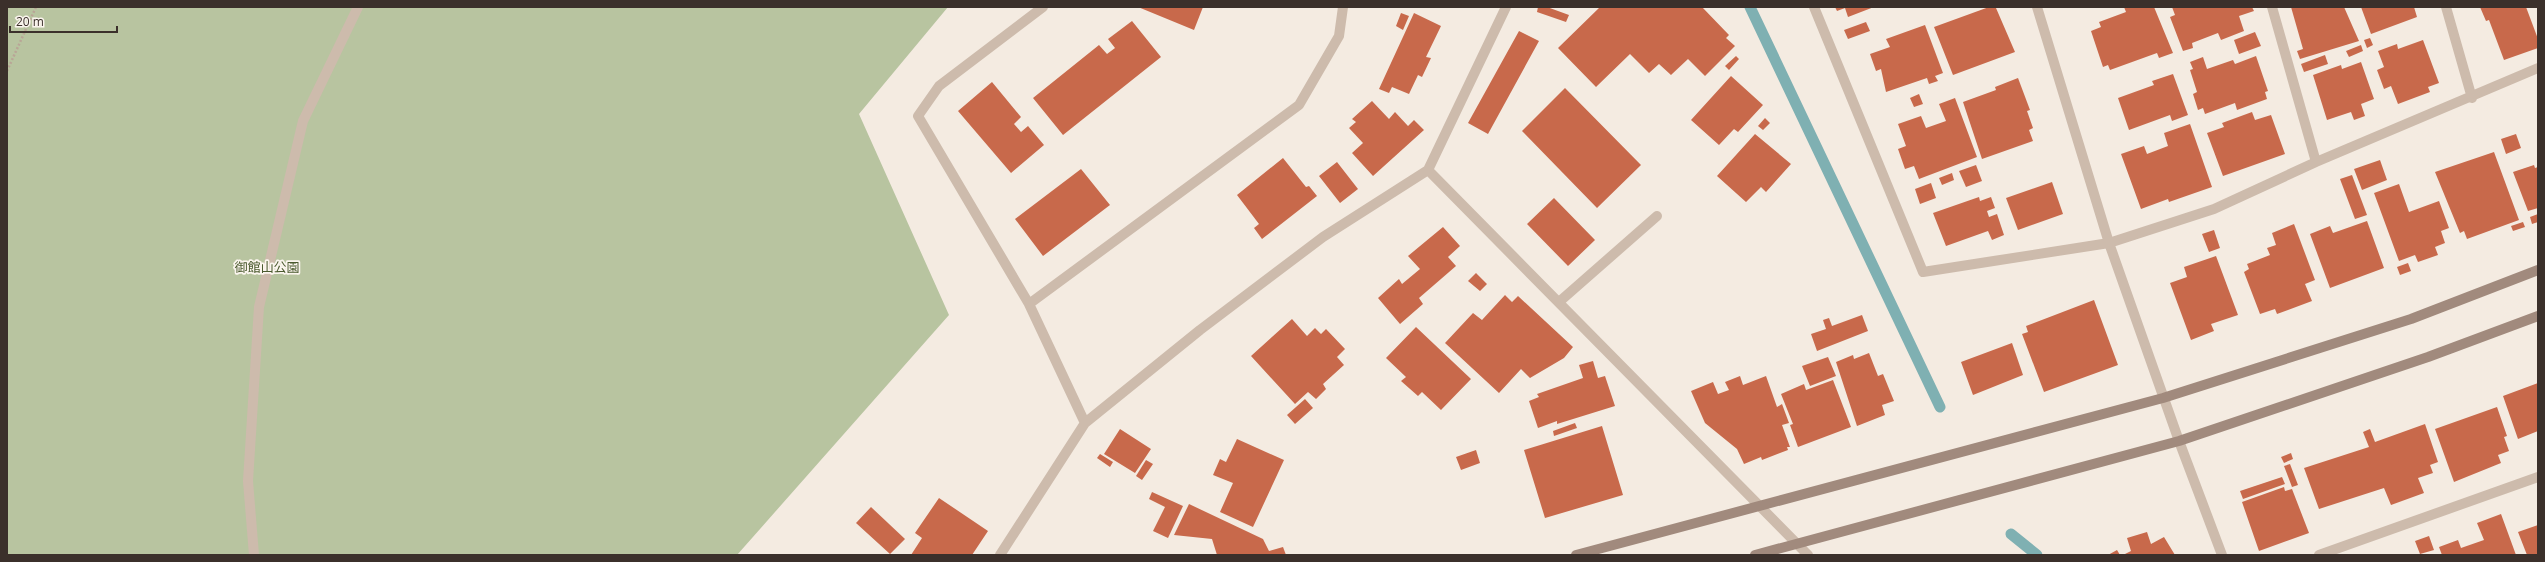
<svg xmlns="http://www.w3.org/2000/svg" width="2545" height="562" font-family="'Open Sans','Noto Sans JP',sans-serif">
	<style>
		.green { fill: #b8c4a0 }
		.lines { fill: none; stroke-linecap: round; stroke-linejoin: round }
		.stream { stroke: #7fb0b2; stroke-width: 11 }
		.building { fill: #c8694b }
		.path { stroke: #b9a596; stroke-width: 2.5; stroke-dasharray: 2 2; stroke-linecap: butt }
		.street { stroke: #cdbbac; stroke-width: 10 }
		.secondary { stroke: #a18a7d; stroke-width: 10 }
		.labels { text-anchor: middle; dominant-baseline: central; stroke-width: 3.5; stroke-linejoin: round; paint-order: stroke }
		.park-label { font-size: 13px; fill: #4a5a2e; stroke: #fbf5ee }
	</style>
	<rect width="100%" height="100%" fill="#f4ebe1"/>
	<path class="green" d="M7 7H948L859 114 949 315 737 555H7Z"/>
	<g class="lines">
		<path class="stream" d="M1750 7 1940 407
			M2011 534 2037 555"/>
	</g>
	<path class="building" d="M1138 7H1203L1194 30Z
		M1538 7H1547L1569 15 1566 22 1537 12Z
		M1600 7H1702L1729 35 1726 38 1735 46 1705 76 1688 59 1671 75 1659 64 1649 73 1630 54 1596 87 1558 48Z
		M1835 7H1874L1848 17 1845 8 1837 11Z
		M1989 7 1996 8 2015 52 1953 75 1934 27Z
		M2124 7H2154L2173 53 2159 58 2157 53 2110 70 2108 65 2103 67 2091 31 2101 27 2099 22 2126 12Z
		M2172 7H2252L2254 11 2239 16 2244 31 2221 40 2218 33 2192 43 2193 48 2183 51 2170 17 2175 15Z
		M2291 7H2344L2359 41 2300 59 2297 51 2303 49Z
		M2361 7H2414L2417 17 2371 34Z
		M2480 7H2526L2538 39V48L2504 60 2489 20 2486 21Z
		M1401 13 1409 16 1403 30 1396 26Z
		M1414 13 1441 26 1426 57 1431 58 1422 77 1418 75 1409 94 1392 87 1389 93 1379 89Z
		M1132 21 1161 57 1063 135 1033 98 1099 45 1107 54 1115 48 1108 39Z
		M1866 22 1870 31 1848 39 1844 30Z
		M1925 25 1943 73 1935 76 1938 81 1929 84 1927 78 1886 92 1881 69 1876 71 1870 54 1890 47 1886 39Z
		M1519 31 1539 41 1488 134 1468 123Z
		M2255 32 2261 46 2239 54 2234 40Z
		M2370 38 2373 45 2367 48 2364 40Z
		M2423 40 2439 83 2428 87 2430 92 2398 104 2391 86 2384 89 2377 70 2384 67 2378 51 2397 44 2398 49Z
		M2361 45 2363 51 2349 57 2346 51Z
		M2325 55 2328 64 2304 72 2301 64Z
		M1736 56 1739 59 1729 70 1725 66Z
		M2256 56 2268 91 2265 92 2267 99 2237 110 2235 103 2205 114 2203 108 2198 110 2193 94 2197 92 2190 70 2193 69 2190 62 2203 57 2207 69 2233 60 2235 64Z
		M2361 62 2374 99 2361 104 2365 116 2354 120 2351 112 2327 120 2313 75 2341 65 2342 69Z
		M2173 74 2188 115 2172 121 2170 115 2129 130 2118 98 2154 85 2152 81Z
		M1731 76 1763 105 1738 132 1734 129 1719 145 1691 120Z
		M2018 78 2030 110 2027 111 2033 128 2029 130 2033 141 1982 159 1963 102 1996 90 1995 87Z
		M992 82 1021 117 1014 124 1021 132 1028 126 1044 145 1011 173 958 111Z
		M1565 88 1641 165 1597 208 1522 131Z
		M1919 94 1923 104 1914 107 1910 98Z
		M1955 98 1977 157 1919 179 1914 166 1905 169 1898 149 1906 146 1898 124 1921 116 1926 128 1946 121 1939 104Z
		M1372 101 1389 119 1395 112 1408 126 1414 120 1424 130 1373 176 1352 153 1363 143 1349 128 1356 122 1352 119Z
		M2252 112 2255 120 2271 115 2285 154 2223 176 2207 133 2224 127 2222 123Z
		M1765 118 1770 123 1763 130 1758 126Z
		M2190 124 2212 187 2169 202 2168 199 2141 209 2121 154 2144 146 2147 154 2168 146 2164 133Z
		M1755 134 1791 164 1766 192 1761 187 1746 202 1717 176Z
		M2516 134 2521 148 2506 154 2501 139Z
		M2494 152 2519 220 2467 239 2464 231 2460 233 2435 172Z
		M1283 158 1306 187 1309 186 1317 196 1262 239 1254 228 1259 224 1237 195Z
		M2380 160 2387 180 2362 190 2354 169Z
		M1337 162 1358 189 1340 203 1319 176Z
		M1976 165 1982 181 1966 187 1959 171Z
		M2534 165 2535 168 2538 167V208L2528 211 2513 172Z
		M1081 169 1110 205 1043 256 1015 219Z
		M1952 173 1954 180 1942 185 1939 178Z
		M2352 175 2367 215 2355 219 2340 179Z
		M2052 182 2063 214 2018 230 2006 198Z
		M1931 183 1936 198 1920 204 1915 189Z
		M2399 184 2409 212 2439 201 2449 228 2441 231 2445 243 2435 247 2438 255 2418 262 2415 255 2399 261 2374 193Z
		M1979 197 1980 201 1991 197 1995 208 1987 211 1989 217 1997 214 2004 235 1992 240 1988 231 1946 246 1933 213Z
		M1554 198 1595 240 1568 266 1527 224Z
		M2538 214V222L2532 224 2530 217Z
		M2367 221 2384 268 2330 288 2310 234 2330 226 2333 233Z
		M2523 222 2525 227 2513 231 2511 226Z
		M2294 224 2315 280 2305 284 2312 301 2277 314 2275 309 2260 314 2244 272 2249 269 2247 264 2270 255 2267 248 2276 245 2272 233Z
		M1443 227 1460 246 1448 257 1456 266 1419 298 1423 304 1400 324 1378 298 1399 279 1402 284 1420 269 1408 256Z
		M2214 230 2220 248 2209 252 2202 234Z
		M2216 256 2238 315 2211 324 2214 331 2191 340 2170 283 2187 277 2184 267Z
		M2408 263 2411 271 2400 275 2397 267Z
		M1476 273 1487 284 1480 291 1468 281Z
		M1505 295 1512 302 1518 296 1573 347 1564 358 1530 378 1521 369 1499 393 1445 343 1473 313 1482 320Z
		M2094 300 2118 365 2044 392 2022 334 2028 332 2026 326Z
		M1862 315 1868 331 1817 351 1811 334 1826 329 1823 320 1829 318 1832 326Z
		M1292 319 1307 336 1315 328 1321 334 1326 329 1345 349 1337 357 1344 365 1323 384 1326 389 1316 399 1308 392 1295 404 1251 356Z
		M1416 327 1471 379 1441 410 1422 392 1418 396 1401 381 1406 377 1386 358Z
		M2012 343 2023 375 1973 395 1961 362Z
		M1869 353 1878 376 1883 374 1894 401 1882 405 1885 415 1857 426 1836 362 1853 355 1854 359Z
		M1828 357 1836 376 1810 386 1802 366Z
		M1593 361 1598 378 1605 376 1615 406 1557 424V421L1538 428 1529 401 1539 397 1537 394 1583 378 1579 365Z
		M1740 376 1743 385 1766 376 1777 407 1782 404 1789 423 1782 425 1790 447H1787L1788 450 1762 460 1761 457 1744 464 1737 449 1705 423 1691 391 1713 382 1718 394 1729 390 1725 382Z
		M1833 380 1851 427 1798 447 1790 425 1793 424 1781 394 1804 384 1806 390Z
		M2538 383V431L2518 439 2503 396Z
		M1305 399 1313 408 1295 424 1287 415Z
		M2497 407 2507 436 2504 437 2509 451 2498 455 2501 463 2454 482 2435 429Z
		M1575 423 1577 428 1554 436 1553 431Z
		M2425 424 2438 462 2430 465 2433 473 2418 478 2424 493 2391 505 2384 488 2319 509 2304 468 2369 447 2363 432 2370 429 2375 442Z
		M1602 426 1623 495 1545 518 1524 450Z
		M1120 429 1151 449 1135 473 1104 454Z
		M1237 439 1284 460 1253 527 1220 512 1233 483 1213 475 1220 459 1226 462Z
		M1476 450 1480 463 1461 470 1456 457Z
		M2291 453 2293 459 2284 463 2281 457Z
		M1100 454 1113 462 1110 467 1097 458Z
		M1146 460 1153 464 1142 480 1136 476Z
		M2290 464 2298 485 2292 487 2284 466Z
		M2282 477 2285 484 2243 499 2240 491Z
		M2284 487 2285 491 2292 489 2309 533 2259 551 2242 502Z
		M1152 492 1183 506 1168 538 1153 531 1165 507 1149 499Z
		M939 498 988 531 972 555H911L922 538 915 533Z
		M1189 504 1263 539 1269 551 1283 547 1286 555H1217L1212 539 1174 535Z
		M871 507 905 539 890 554 856 523Z
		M2501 514 2516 555H2442L2439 547 2458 540 2461 548 2484 540 2477 523Z
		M2538 525V555H2527L2518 532Z
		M2147 532 2151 544 2164 537 2175 555H2123L2131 551 2127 538Z
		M2429 536 2434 550 2420 554 2415 541Z
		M2117 550 2120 555H2108Z"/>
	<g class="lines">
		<path class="path" d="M7 71 36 7"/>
		<path class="street" d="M1043 7 939 86 918 116 1029 304 1085 423
			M1814 7 1923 272 2109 243 2214 209 2316 162 2538 68
			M2037 7 2109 243 2179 441 2222 555
			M2272 7 2316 162
			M2446 7 2472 98
			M1428 170 1808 555
			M1559 302 1657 216
			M1029 304 1299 105 1339 36 1343 7
			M254 555 248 481 259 307 303 121 358 7
			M1000 555 1085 423 1200 330 1323 237 1428 170 1506 7
			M2319 555 2538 477"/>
		<path class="secondary" d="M1576 555 2163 398 2411 319 2538 270
			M1755 555 2179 441 2428 357 2538 316"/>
	</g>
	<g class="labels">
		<g class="park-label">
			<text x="267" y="267">御館山公園</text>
		</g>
	</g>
	<rect width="2545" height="562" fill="none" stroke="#3b302b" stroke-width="16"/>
	<path d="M10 26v6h107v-6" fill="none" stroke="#3b302b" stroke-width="2"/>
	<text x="16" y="26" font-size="12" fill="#3b302b" stroke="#fbf5ee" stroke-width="3" paint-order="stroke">20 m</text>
</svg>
